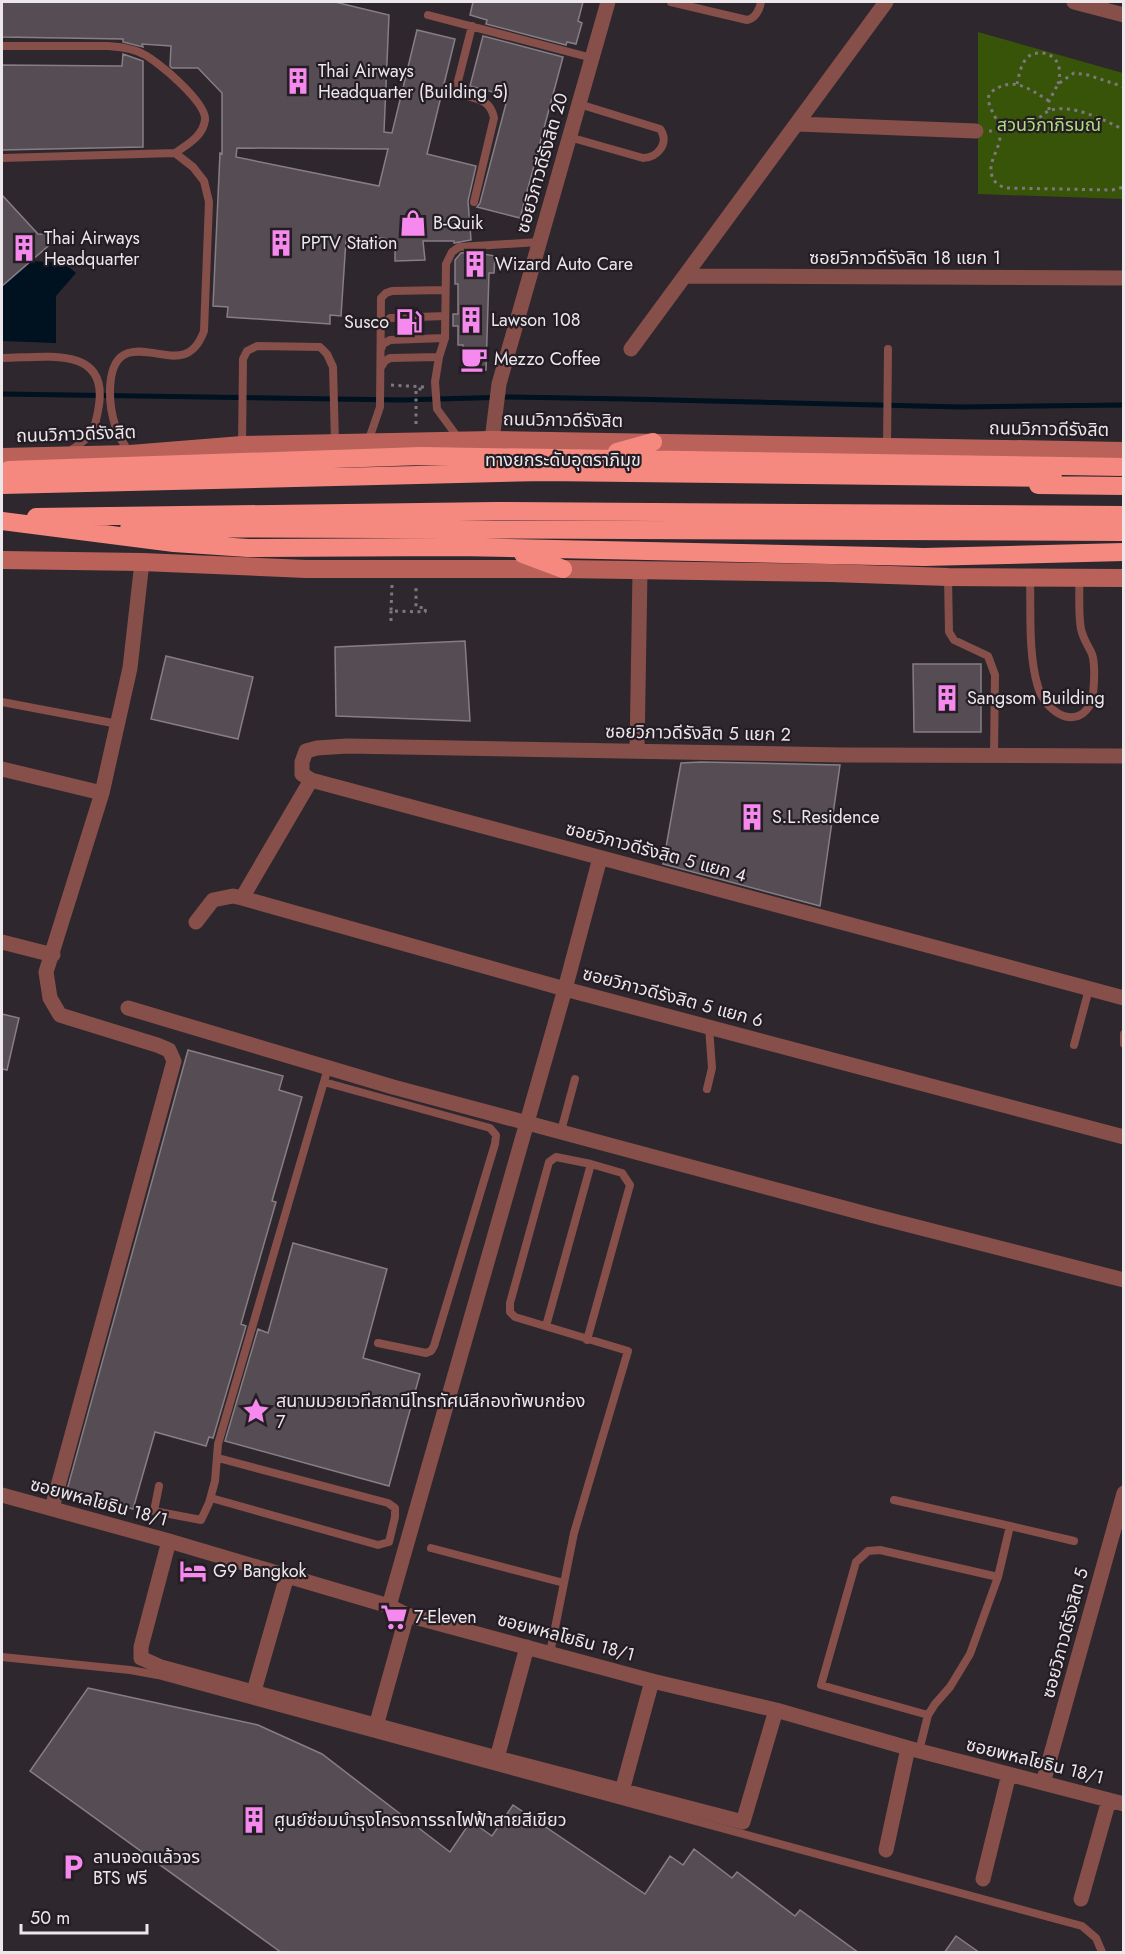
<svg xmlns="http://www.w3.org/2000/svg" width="1125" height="1954" font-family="Jost,'Noto Sans Thai',sans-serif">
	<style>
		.green { fill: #375408 }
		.water { fill: #00111f }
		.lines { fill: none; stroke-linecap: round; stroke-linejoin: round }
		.stream { stroke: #00111f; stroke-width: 5 }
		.building { fill: #564d54; stroke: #877e85; stroke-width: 1.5; fill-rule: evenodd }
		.path { stroke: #7e787e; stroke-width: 3; stroke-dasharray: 3 4.5; stroke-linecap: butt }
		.lane { stroke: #864f4a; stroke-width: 8 }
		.street { stroke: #864f4a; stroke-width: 15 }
		.secondary { stroke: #ba625a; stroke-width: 18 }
		.highway { stroke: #f6897f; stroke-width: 18 }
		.labels { text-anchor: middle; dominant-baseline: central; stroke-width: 4.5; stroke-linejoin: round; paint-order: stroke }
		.poi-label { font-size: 18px; fill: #ebe7eb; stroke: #241d24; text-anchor: start }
		.park-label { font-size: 18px; fill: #afde7b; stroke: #241d24 }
		.street-label { font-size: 18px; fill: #ebe7eb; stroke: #241d24 }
	</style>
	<rect width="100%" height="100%" fill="#2e272e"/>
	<path class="green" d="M978 32 1123 73V199L978 194Z"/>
	<path class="water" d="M31 261 64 263 76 273 56 296V343L2 341V286Z"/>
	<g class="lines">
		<path class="stream" d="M2 394 402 400 510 397 628 399 961 407 1124 405"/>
	</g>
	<path class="building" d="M2 2H335L389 15 384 132 392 133 417 30 455 39 427 154 476 166 468 201 471 240 454 243V241H423L425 260 395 261V245L384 238 346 240 341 316 330 315V324L227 317 228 307 213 306 220 153 222 154V93L198 68H172L170 66 171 46 142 44 143 47 123 42V39L2 37ZM237 148 388 149 379 186 236 157Z
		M473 2H583L578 21 582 23 576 44 567 42 566 45 486 24 487 20 470 15Z
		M483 36 563 57 520 218 477 207 480 203 508 96 470 86Z
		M123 54 143 61V147L2 150V65L122 66Z
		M2 195 38 234 61 235 2 286Z
		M472 252 495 256 494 273H489L486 370 462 369 463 345H458V326H453V314H458V284H455V260L461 253Z
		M465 641 470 721 336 716 335 647Z
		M166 656 253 677 238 739 151 719Z
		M913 664H981V732H914Z
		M701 762 840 765 820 906 663 864 681 763Z
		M2 1014 19 1018 7 1070 2 1069Z
		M188 1050 283 1076 279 1090 302 1097 272 1201 276 1202 241 1324 246 1326 213 1438 209 1437 206 1446 155 1432 133 1509 67 1490Z
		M293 1243 387 1269 363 1358 420 1374 389 1486 225 1441 258 1329 268 1333Z
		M88 1688 258 1725 322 1754 450 1852 471 1821 492 1836 513 1805 645 1894 670 1856 683 1865 694 1849 732 1878 737 1872 795 1916 800 1910 859 1953H282L30 1771Z
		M956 1936 980 1953H944Z"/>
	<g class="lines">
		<path class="path" d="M1017 84C1019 75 1021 63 1028 57 1032 53 1037 53 1042 53 1059 55 1062 70 1058 84
			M1049 101C1027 87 1011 75 989 94 986 110 999 115 1000 134 1001 149 987 161 992 176 994 183 1000 186 1006 188L1112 190 1124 187
			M1049 110V101L1058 84 1074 73 1088 75 1124 87
			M989 131C1005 131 1026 125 1040 117 1044 115 1046 111 1051 110 1073 104 1105 120 1124 130
			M391 385 424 387V389H416V426
			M392 585 391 611 425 612 426 608 416 607V585
			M391 621V611"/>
		<path class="lane" d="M671 2 747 20C755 19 760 9 761 2
			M428 15 592 58
			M472 26 458 81C458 107 488 88 494 118L474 202
			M2 46H107C119 47 132 48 143 54 158 61 207 103 205 120 203 136 188 144 175 153
			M569 137 643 158C658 158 670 142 660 129L579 104
			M2 158 175 153 193 167 204 181 209 202 204 331C188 375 156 345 128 353 104 361 109 406 115 425 118 435 124 445 130 453
			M381 327 390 318 445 316
			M381 349 383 344 390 340 445 338
			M2 358C42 358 108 344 99 405 95 431 93 436 71 450
			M381 367 385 361 390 358 439 357
			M459 439 437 409 435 382 439 357 445 338 446 264 452 252 459 247 539 242
			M368 442 380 407 381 298 386 293 392 291 444 290
			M242 445 243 359 247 351 257 346 320 347 327 354 333 367 335 443
			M887 447 888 349
			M948 577 949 632 954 640 988 656 995 675 994 755
			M1030 578C1031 612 1028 654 1038 687 1043 703 1060 722 1078 716 1086 713 1092 704 1093 695 1094 683 1096 666 1092 654 1088 645 1083 639 1081 629 1078 613 1080 595 1079 579
			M2 702 118 724
			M1124 1034V1044
			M1074 1045 1089 989
			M324 1082 490 1128 496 1135 495 1144 434 1346 431 1351 426 1353 378 1343
			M707 1089 712 1068 709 1027
			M561 1131 575 1079
			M546 1326 591 1164
			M159 1486 154 1511 201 1520 209 1503 215 1481 218 1444 328 1068
			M211 1498 378 1545 389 1542 395 1517V1508L388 1503 218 1458
			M894 1500 1010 1526 998 1577 970 1654 950 1687 935 1704 928 1715 919 1751
			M1010 1526 1074 1541
			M431 1548 564 1583
			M550 1653 574 1533 628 1351 515 1317 510 1312V1303L549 1162 556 1157 591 1164 622 1173 630 1185 587 1340
			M2 1657 130 1670 158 1675 1082 1926 1096 1938 1102 1952
			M928 1715 821 1685 856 1562 868 1551 880 1550 998 1577"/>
		<path class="street" d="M1074 2 1124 15
			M797 124 976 131
			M686 276 1124 278
			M631 349 886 2
			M492 440 499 384 608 2
			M637 751 640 571
			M2 769 102 793
			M311 780 302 774V762L306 751 317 748 347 746 842 755 1124 756
			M242 898 311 780 1124 998
			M196 922 213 900 233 896 242 898 565 989 1124 1137
			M2 942 53 955
			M128 1008 393 1087 874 1216 1124 1280
			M2 1495 169 1541 389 1606 407 1615 652 1681 776 1710 908 1748 1124 1804
			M52 1508 174 1061 169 1050 157 1045 60 1015 50 998 46 972 102 793 130 668 142 562
			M169 1541 141 1647V1658L161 1667 497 1758 743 1822 776 1710
			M389 1606 565 989 600 858
			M254 1691 287 1576
			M376 1726 407 1615
			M497 1758 527 1647
			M1043 1783 1124 1493
			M622 1791 652 1681
			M886 1850 908 1748
			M983 1879 1009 1774
			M1081 1899 1109 1800"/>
		<path class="secondary" d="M2 457 130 454 242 445 492 440 1124 451
			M2 560 142 562 306 569H563L831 573 948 577 1124 578"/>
		<path class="highway" d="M617 452 653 442
			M2 473 9 470 421 456 1124 467
			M2 485 543 472 1053 478
			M1038 485 1124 486
			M36 517 495 511 1124 515
			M2 521 174 543 248 548 458 547 924 557 1124 552
			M129 528 1124 532
			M523 554 563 569"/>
	</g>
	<defs>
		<symbol id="building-bare" viewBox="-9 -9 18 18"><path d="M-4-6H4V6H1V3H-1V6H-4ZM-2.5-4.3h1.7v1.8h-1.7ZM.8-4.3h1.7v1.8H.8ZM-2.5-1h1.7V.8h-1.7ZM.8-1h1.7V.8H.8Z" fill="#f689ee" stroke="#241d24" stroke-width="2.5" paint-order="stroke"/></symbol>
		<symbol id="shop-bare" viewBox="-9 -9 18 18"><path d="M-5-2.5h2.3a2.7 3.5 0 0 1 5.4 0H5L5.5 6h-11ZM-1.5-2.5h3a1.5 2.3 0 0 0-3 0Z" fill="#f689ee" stroke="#241d24" stroke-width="2.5" paint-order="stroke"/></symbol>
		<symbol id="fuel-bare" viewBox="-9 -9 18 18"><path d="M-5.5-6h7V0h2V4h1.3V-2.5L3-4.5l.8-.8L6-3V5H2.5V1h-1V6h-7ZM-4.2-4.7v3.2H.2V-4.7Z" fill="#f689ee" stroke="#241d24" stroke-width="2.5" paint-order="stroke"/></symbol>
		<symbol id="cafe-bare" viewBox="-9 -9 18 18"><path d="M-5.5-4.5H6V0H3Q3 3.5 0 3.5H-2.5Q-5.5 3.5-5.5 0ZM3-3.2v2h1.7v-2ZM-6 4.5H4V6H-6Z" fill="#f689ee" stroke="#241d24" stroke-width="2.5" paint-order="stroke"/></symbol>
		<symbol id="sight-bare" viewBox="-9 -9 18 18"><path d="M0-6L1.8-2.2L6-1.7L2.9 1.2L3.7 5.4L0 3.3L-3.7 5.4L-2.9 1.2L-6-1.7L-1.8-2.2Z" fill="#f689ee" stroke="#241d24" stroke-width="2.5" paint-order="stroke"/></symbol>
		<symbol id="hotel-bare" viewBox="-9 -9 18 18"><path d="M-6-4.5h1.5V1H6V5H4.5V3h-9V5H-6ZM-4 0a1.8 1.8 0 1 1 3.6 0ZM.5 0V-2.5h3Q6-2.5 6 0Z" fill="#f689ee" stroke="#241d24" stroke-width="2.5" paint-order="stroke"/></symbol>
		<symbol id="supermarket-bare" viewBox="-9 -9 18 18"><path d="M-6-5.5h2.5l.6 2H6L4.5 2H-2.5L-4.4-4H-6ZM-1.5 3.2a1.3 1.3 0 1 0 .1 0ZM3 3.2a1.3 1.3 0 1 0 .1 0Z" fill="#f689ee" stroke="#241d24" stroke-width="2.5" paint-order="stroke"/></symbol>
		<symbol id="parking-bare" viewBox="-9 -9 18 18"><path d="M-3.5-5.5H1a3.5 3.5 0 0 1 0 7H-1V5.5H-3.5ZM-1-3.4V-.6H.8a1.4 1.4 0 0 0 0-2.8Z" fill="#f689ee" stroke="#241d24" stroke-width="2.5" paint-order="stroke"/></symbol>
	</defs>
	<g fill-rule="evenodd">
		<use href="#building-bare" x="279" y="62" width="38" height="38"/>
		<use href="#shop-bare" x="394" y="204" width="38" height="38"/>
		<use href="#building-bare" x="262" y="224" width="38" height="38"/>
		<use href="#building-bare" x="5" y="229" width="38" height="38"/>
		<use href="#building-bare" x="456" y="245" width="38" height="38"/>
		<use href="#building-bare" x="452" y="301" width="38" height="38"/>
		<use href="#fuel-bare" x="390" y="303" width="38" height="38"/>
		<use href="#cafe-bare" x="455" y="340" width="38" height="38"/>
		<use href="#building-bare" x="928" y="679" width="38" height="38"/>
		<use href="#building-bare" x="733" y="798" width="38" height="38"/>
		<use href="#sight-bare" x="237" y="1392" width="38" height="38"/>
		<use href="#hotel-bare" x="174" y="1552" width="38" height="38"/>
		<use href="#supermarket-bare" x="375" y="1598" width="38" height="38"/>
		<use href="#building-bare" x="235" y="1801" width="38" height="38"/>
		<use href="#parking-bare" x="54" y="1848" width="38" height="38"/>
	</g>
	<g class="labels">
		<g class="poi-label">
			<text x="318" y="71">Thai Airways<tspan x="318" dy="21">Headquarter (Building 5)</tspan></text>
			<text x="433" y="223">B-Quik</text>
			<text x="44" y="238">Thai Airways<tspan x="44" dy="21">Headquarter</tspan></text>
			<text x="301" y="243">PPTV Station</text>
			<text x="495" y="264">Wizard Auto Care</text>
			<text x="491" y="320">Lawson 108</text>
			<text x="389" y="322" text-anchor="end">Susco</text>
			<text x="494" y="359">Mezzo Coffee</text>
			<text x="967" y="698">Sangsom Building</text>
			<text x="772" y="817">S.L.Residence</text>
			<text x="276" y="1401">สนามมวยเวทีสถานีโทรทัศน์สีกองทัพบกช่อง<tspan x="276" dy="21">7</tspan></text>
			<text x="213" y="1571">G9 Bangkok</text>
			<text x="414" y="1617">7-Eleven</text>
			<text x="274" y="1820">ศูนย์ซ่อมบำรุงโครงการรถไฟฟ้าสายสีเขียว</text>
			<text x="93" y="1857">ลานจอดแล้วจร<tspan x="93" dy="21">BTS ฟรี</tspan></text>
		</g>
		<g class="park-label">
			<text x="1049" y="125">สวนวิภาภิรมณ์</text>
		</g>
		<g class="street-label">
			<text transform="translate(542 163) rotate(-74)">ซอยวิภาวดีรังสิต 20</text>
			<text x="905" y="258">ซอยวิภาวดีรังสิต 18 แยก 1</text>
			<text transform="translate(563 420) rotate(1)">ถนนวิภาวดีรังสิต</text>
			<text transform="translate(1049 429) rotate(1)">ถนนวิภาวดีรังสิต</text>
			<text transform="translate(76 434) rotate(-2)">ถนนวิภาวดีรังสิต</text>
			<text x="563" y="460">ทางยกระดับอุตราภิมุข</text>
			<text transform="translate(698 733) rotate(1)">ซอยวิภาวดีรังสิต 5 แยก 2</text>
			<text transform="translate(656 852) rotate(15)">ซอยวิภาวดีรังสิต 5 แยก 4</text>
			<text transform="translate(673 997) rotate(15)">ซอยวิภาวดีรังสิต 5 แยก 6</text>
			<text transform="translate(99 1502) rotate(15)">ซอยพหลโยธิน 18/1</text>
			<text transform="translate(1065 1633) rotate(-75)">ซอยวิภาวดีรังสิต 5</text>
			<text transform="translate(566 1637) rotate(15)">ซอยพหลโยธิน 18/1</text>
			<text transform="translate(1035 1761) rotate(14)">ซอยพหลโยธิน 18/1</text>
		</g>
	</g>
	<rect width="1125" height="1954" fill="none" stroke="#ebe7eb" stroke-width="6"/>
	<path d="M21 1924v9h126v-9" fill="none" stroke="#ebe7eb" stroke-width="3"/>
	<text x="30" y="1924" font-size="18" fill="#ebe7eb" stroke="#241d24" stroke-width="4.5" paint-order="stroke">50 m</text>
</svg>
